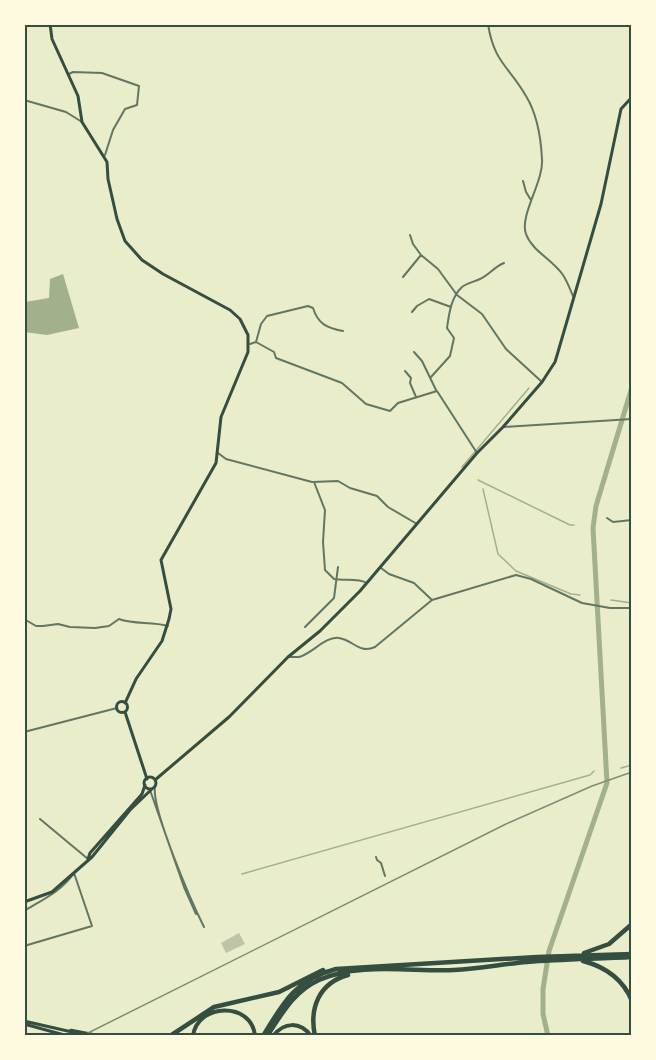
<svg xmlns="http://www.w3.org/2000/svg" width="656" height="1060" font-family="'Sofia Sans Condensed',sans-serif">
	<style>
		.water { fill: #a3b18a }
		.lines { fill: none; stroke-linecap: round; stroke-linejoin: round }
		.stream { stroke: #a3b18a; stroke-width: 1.5 }
		.river { stroke: #a3b18a; stroke-width: 5 }
		.building { fill: #bcc5a7 }
		.minor { stroke: #617663; stroke-width: 2 }
		.tertiary { stroke: #617663; stroke-width: 2 }
		.secondary { stroke: #344e41; stroke-width: 3 }
		.primary { stroke: #344e41; stroke-width: 3 }
		.trunk { stroke: #344e41; stroke-width: 4 }
		.motorway { stroke: #344e41; stroke-width: 4.5 }
		.rail { stroke: #7c8e77; stroke-width: 1.5 }
		.neatline { fill: none; stroke: #344e41; stroke-width: 2 }
	</style>
	<rect width="100%" height="100%" fill="#e9edc9"/>
	<path class="water" d="M63 274 79 328 47 335 24 332 25 302 49 298 50 279Z"/>
	<g class="lines">
		<path class="stream" d="M462 467 529 388
			M478 480 570 525H574
			M483 489 498 554 516 571 571 594 580 595
			M611 600 632 603
			M621 768 632 765
			M242 874 590 775 594 771"/>
		<path class="river" d="M548 1036 543 1014V989L549 951 607 783 593 528 596 506 632 387"/>
	</g>
	<path class="building" d="M239 933 245 944 226 953 221 943Z"/>
	<g class="lines">
		<path class="minor" d="M488 24C494 63 509 66 526 96 537 114 541 139 542 159 544 181 519 216 526 234 532 251 553 260 563 275 567 281 570 289 573 296
			M69 74 73 72 102 73 139 86 137 105 125 109 113 130 105 155
			M24 100 66 112 82 122
			M523 181 526 192 531 200
			M410 235 413 244 421 255 438 269 457 295 482 314 506 349 542 382
			M403 277 421 255
			M412 312 417 306 429 299 451 307
			M256 342 261 324 267 316 308 306 313 308C318 324 327 328 343 331
			M250 344 256 342 274 352 276 358 342 383 366 404 390 411 398 403 437 391 477 453
			M414 352 422 361 436 390
			M405 371 411 378 410 383 416 397
			M431 377 450 356 454 338 447 328C449 314 451 297 462 287 467 283 474 282 480 279 489 275 494 267 504 263
			M218 453 226 459 312 482 338 481 350 488 377 496 388 507 417 524
			M314 482 325 510 323 542 325 570 334 579C344 581 358 578 367 583
			M607 518 613 522 632 520
			M381 568 389 574 414 583 432 600
			M24 619 36 626H43L58 624 70 627 95 628 109 626 119 619C135 625 151 621 168 626
			M305 627 334 598 338 567
			M290 657C291 657 299 657 299 657 312 654 325 636 339 638 353 640 359 654 375 647L432 600 516 575 531 579 582 603 610 608H632
			M40 819 88 859
			M376 857 377 860 381 863 385 876
			M24 911C42 900 62 891 74 873L92 926 24 946"/>
		<path class="tertiary" d="M503 427 632 419
			M24 732 117 708
			M155 786C151 809 192 903 204 927
			M150 790 184 887 196 914"/>
		<path class="secondary" d="M50 24 52 39 78 96 82 122 107 162 108 179 117 219 125 241 142 260 163 274 230 310 240 319 248 335V352L221 417 216 463 161 560 171 609 169 619 162 641 136 679 125 703
			M116.5 707a5.5 5.5 0 1 1 11 0a5.5 5.5 0 1 1-11 0Z
			M125 712 147 779
			M144 783a6 6 0 1 1 12 0a6 6 0 1 1-12 0Z
			M155 780 229 717 288 657 320 631 360 591 477 453 503 427 542 382 555 362 558 352 601 204 621 109 632 97
			M88 859 90 853 142 794 145 785
			M24 902 52 892 92 857 130 810 153 788"/>
		<path class="primary" d="M24 1021 72 1032
			M24 1024 68 1036"/>
		<path class="trunk" d="M193 1036C197 1003 252 1001 255 1036
			M273 1036C284 1022 300 1021 311 1036"/>
		<path class="motorway" d="M584 953 609 944 632 924
			M583 961C606 967 623 979 632 1001
			M71 1031 97 1036
			M170 1036 214 1007 279 992 323 970
			M263 1036C283 1003 296 979 336 969L537 957 632 954
			M267 1036C282 1014 293 992 319 980 357 962 413 972 454 970 479 969 503 964 527 962 562 959 597 959 632 957
			M315 1036C309 1008 319 983 348 975"/>
		<path class="rail" d="M82 1036 506 824 592 786 632 772"/>
	</g>
	<rect width="656" height="1060" fill="none" stroke="#fefae0" stroke-width="51"/>
	<rect x="26" y="26" width="604" height="1008" class="neatline"/>
</svg>
